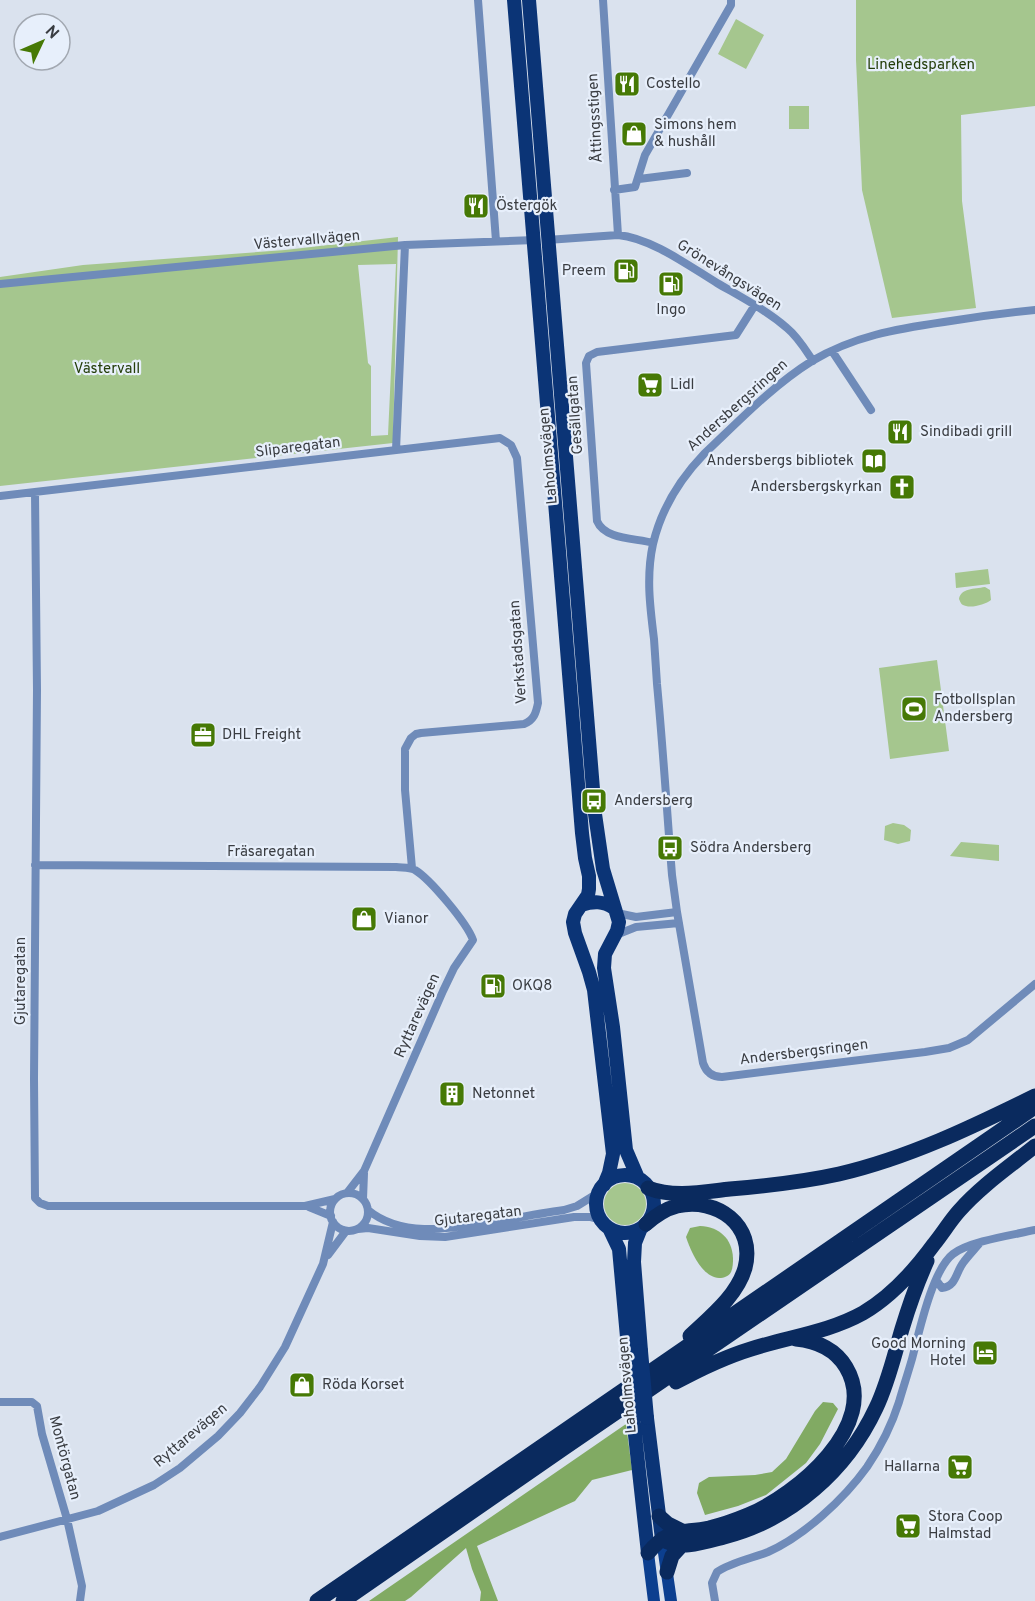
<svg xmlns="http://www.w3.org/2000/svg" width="1035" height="1601" font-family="Overpass,sans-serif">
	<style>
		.green { fill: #a5c68e; fill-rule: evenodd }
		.forest { fill: #81aa63 }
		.water { fill: #86af68 }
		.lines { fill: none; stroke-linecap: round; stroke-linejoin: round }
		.minor { stroke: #6f8bb9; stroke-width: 8 }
		.primary { stroke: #0c3f8f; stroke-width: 12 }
		.trunk { stroke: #0b3476; stroke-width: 14 }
		.motorway { stroke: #0a2a5e; stroke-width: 15 }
		.trunk-bridge { stroke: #0b3476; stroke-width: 14 }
		.labels { text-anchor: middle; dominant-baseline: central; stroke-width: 4.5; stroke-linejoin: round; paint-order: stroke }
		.park-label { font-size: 15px; fill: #243e0a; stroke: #e7effb }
		.poi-label { font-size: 15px; fill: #3a3d42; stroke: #e7effb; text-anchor: start }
		.street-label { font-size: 15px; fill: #3a3d42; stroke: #e7effb }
	</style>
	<rect width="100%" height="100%" fill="#dae2ee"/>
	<path class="green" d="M856 0H1035V106L961 115 962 201 976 308 892 318 862 190 856 60Z
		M736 19 764 35 746 69 718 54Z
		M789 106H809V129H789Z
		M398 237 393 443 0 486V277L83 265 285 250ZM396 264 388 435 371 436V366L368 363 358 265Z
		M988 569 990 584 956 588 955 573Z
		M985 587 990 590 991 600C986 604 973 608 966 606 961 605 961 603 959 599 961 588 974 589 985 587Z
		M937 660 949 751 890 759 879 668Z
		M893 823 904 825 911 830 910 841 898 844 884 840 885 826Z
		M961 842 999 845V861L950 856Z
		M604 1204a21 21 0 1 1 42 0a21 21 0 1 1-42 0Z"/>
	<path class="forest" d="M823 1402 833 1403 838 1409 820 1444 806 1463 766 1495 738 1506 705 1515 697 1493 699 1483 709 1477 755 1475 772 1472 786 1459 815 1411Z
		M626 1424 632 1470 592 1480 575 1501 477 1546 498 1601H480L481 1592 472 1569 466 1548 411 1597 405 1601H369Z"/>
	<path class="water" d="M700 1226C719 1227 732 1238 733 1258 733 1262 733 1268 731 1272 729 1276 724 1278 719 1278 702 1277 691 1252 686 1237L690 1228Z"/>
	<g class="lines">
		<path class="minor" d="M478 0 496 241
			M603 0 618 235
			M639 179 687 173
			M614 190 635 187 645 155 731 5V0
			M547 240 618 235C651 238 689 266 717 283 741 297 766 310 787 328 798 337 805 349 813 361
			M0 284 405 245 535 240
			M1035 310C1004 313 974 317 944 322 896 329 854 336 812 361 772 386 738 422 704 454 680 479 661 510 653 544 646 576 650 607 654 639 655 654 656 669 657 684 663 748 667 812 672 875L677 912 703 1063C706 1072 712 1077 722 1077L925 1052 949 1048 968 1040 1035 984
			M832 351 871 410
			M396 450 405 245
			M35 493 37 690 34 1079 35 1198 40 1203 48 1206H305L335 1199
			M0 496 500 438 511 445 517 458 538 703C536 713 534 720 524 724L421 733 416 734 411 738 405 749V790L412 868
			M653 543C636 538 605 540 597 521L586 363 589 356 597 352 736 335 755 305
			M35 865 396 867C402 868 409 867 415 870 430 879 467 923 473 940L454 968 443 991 364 1171 347 1193
			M617 913 636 917 677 912
			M616 935 636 927 679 923
			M330 1212a19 19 0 1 1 38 0a19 19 0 1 1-38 0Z
			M363 1199 364 1173
			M309 1207 331 1216
			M368 1210C404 1240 458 1227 499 1221 521 1217 542 1213 564 1210L577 1206 598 1193
			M358 1229 368 1228 420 1236 445 1237 574 1217H590L601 1220
			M328 1255 346 1231
			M936 1280 942 1288C956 1287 956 1272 963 1263 968 1256 974 1250 979 1244
			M0 1402H32L37 1406 42 1434 67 1519 82 1586 80 1601
			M0 1537 98 1511 154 1485 180 1468 218 1436 240 1413 260 1387 285 1347 323 1264 333 1222
			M715 1601 712 1583 717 1572C729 1563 753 1558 768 1552 804 1536 844 1499 867 1467 880 1448 892 1424 899 1402 903 1388 908 1373 912 1359 919 1333 932 1270 953 1254 970 1241 1013 1235 1035 1230"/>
		<path class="primary" d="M662 1539 671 1601
			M648 1553 654 1601"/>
		<path class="trunk" d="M514 0 582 833 585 858 589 876V889L588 895 575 914 573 922 575 933 589 972 594 990 613 1154 609 1173 604 1185
			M529 0 595 814 603 869 619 922 617 931 605 954 604 968 613 1027 626 1150 638 1178
			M581 905C594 901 603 901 614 908
			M596 1204a29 29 0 1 1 58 0a29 29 0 1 1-58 0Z
			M609 1228 619 1249 629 1359
			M641 1228 635 1243 634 1262 641 1351
			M647 1418 662 1539
			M634 1426 648 1553"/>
		<path class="motorway" d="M648 1188C674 1198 703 1192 730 1189 766 1186 803 1182 839 1174 908 1158 972 1127 1035 1096
			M646 1224C655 1216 665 1209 677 1206 717 1197 756 1225 745 1268 737 1296 710 1317 690 1336
			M676 1382C700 1369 725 1357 751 1349 788 1337 829 1332 863 1313 892 1296 915 1270 934 1244 943 1233 950 1221 959 1211 981 1186 1009 1167 1035 1146
			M659 1516 668 1524 682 1531
			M662 1539C679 1551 705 1542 724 1537 791 1520 847 1470 876 1408 888 1383 894 1356 902 1329 909 1306 917 1283 927 1261
			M648 1553C670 1527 679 1534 709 1528 722 1525 736 1520 748 1515 796 1495 881 1425 846 1367 835 1349 816 1341 796 1339
			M667 1572 672 1556 682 1545
			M317 1601 1035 1107
			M343 1601 564 1448 1035 1126"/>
		<path class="trunk-bridge" d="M641 1351 647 1418
			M629 1359 634 1426"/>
	</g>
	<defs>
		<symbol id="restaurant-square" viewBox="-11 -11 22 22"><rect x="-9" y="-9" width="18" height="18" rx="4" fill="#467905" stroke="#e7effb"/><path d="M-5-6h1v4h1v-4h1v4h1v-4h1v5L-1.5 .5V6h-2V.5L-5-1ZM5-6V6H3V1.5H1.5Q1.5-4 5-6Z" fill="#fff"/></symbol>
		<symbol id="shop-square" viewBox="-11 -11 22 22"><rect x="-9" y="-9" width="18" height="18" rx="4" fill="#467905" stroke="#e7effb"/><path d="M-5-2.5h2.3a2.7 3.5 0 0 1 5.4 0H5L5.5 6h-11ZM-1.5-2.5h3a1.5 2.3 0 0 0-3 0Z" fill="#fff"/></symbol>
		<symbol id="fuel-square" viewBox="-11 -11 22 22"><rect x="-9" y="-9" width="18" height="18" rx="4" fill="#467905" stroke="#e7effb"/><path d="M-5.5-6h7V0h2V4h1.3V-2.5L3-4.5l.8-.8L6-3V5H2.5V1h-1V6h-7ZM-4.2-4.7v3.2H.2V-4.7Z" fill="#fff"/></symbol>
		<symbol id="supermarket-square" viewBox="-11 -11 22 22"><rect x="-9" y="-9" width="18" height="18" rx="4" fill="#467905" stroke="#e7effb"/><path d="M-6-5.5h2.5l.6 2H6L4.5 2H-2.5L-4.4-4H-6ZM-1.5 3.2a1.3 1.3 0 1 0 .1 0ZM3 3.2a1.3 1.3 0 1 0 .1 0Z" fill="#fff"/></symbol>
		<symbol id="library-square" viewBox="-11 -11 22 22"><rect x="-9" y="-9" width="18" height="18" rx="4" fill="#467905" stroke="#e7effb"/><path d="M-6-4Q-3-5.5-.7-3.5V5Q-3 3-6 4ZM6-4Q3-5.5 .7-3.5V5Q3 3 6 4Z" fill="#fff"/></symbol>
		<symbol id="church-square" viewBox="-11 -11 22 22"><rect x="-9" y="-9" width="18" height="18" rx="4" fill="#467905" stroke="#e7effb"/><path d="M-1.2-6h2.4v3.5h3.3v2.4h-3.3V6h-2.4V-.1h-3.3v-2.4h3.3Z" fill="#fff"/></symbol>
		<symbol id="stadium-square" viewBox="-11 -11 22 22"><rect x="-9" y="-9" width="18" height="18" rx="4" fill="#467905" stroke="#e7effb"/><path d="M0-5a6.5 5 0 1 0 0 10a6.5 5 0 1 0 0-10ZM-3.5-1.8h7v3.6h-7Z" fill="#fff"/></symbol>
		<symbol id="office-square" viewBox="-11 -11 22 22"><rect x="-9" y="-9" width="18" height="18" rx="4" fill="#467905" stroke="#e7effb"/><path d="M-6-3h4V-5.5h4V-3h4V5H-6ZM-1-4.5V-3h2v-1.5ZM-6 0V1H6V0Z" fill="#fff"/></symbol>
		<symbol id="bus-square" viewBox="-11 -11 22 22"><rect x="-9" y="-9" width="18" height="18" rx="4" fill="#467905" stroke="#e7effb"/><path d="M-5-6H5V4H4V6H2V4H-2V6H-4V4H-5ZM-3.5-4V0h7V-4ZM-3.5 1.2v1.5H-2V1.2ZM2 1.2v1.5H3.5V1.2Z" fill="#fff"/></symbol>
		<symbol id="building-square" viewBox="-11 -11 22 22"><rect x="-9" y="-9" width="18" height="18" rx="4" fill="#467905" stroke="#e7effb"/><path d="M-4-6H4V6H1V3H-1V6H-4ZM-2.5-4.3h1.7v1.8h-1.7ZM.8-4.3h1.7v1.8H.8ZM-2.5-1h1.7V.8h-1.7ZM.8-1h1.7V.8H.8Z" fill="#fff"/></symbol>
		<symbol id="hotel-square" viewBox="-11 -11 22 22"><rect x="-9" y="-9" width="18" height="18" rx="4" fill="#467905" stroke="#e7effb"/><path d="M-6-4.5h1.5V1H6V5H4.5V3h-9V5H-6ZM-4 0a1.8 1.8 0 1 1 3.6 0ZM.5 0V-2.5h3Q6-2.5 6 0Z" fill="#fff"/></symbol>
	</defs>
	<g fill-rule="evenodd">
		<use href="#restaurant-square" x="612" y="69" width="30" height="30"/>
		<use href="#shop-square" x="619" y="119" width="30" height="30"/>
		<use href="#restaurant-square" x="461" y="191" width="30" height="30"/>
		<use href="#fuel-square" x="611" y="256" width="30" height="30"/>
		<use href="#fuel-square" x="656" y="269" width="30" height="30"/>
		<use href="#supermarket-square" x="635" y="370" width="30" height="30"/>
		<use href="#restaurant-square" x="885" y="417" width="30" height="30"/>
		<use href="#library-square" x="859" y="446" width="30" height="30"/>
		<use href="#church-square" x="887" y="472" width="30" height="30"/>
		<use href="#stadium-square" x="899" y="694" width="30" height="30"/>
		<use href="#office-square" x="188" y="720" width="30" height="30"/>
		<use href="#bus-square" x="579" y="786" width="30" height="30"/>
		<use href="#bus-square" x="655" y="833" width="30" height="30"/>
		<use href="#shop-square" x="349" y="904" width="30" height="30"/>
		<use href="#fuel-square" x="478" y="971" width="30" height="30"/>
		<use href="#building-square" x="437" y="1079" width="30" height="30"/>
		<use href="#hotel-square" x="970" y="1338" width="30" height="30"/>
		<use href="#shop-square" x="287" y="1370" width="30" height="30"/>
		<use href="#supermarket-square" x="945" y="1452" width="30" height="30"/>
		<use href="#supermarket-square" x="893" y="1511" width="30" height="30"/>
	</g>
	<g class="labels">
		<g class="park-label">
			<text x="921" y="65">Linehedsparken</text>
			<text x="107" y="369">Västervall</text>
		</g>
		<g class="poi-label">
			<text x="646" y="84">Costello</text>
			<text x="654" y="125">Simons hem<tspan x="654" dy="17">&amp; hushåll</tspan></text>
			<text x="496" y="206">Östergök</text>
			<text x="606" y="271" text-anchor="end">Preem</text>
			<text x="671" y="310" text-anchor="middle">Ingo</text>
			<text x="670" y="385">Lidl</text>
			<text x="920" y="432">Sindibadi grill</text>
			<text x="854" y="461" text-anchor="end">Andersbergs bibliotek</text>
			<text x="882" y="487" text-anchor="end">Andersbergskyrkan</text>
			<text x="934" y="700">Fotbollsplan<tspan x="934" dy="17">Andersberg</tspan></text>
			<text x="222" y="735">DHL Freight</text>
			<text x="614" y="801">Andersberg</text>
			<text x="690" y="848">Södra Andersberg</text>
			<text x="384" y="919">Vianor</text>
			<text x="512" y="986">OKQ8</text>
			<text x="472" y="1094">Netonnet</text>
			<text x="966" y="1344" text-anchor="end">Good Morning<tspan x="966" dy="17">Hotel</tspan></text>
			<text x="322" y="1385">Röda Korset</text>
			<text x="940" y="1467" text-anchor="end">Hallarna</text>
			<text x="928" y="1517">Stora Coop<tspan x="928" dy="17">Halmstad</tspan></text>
		</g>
		<g class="street-label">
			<text transform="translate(596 118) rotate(-93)">Åttingsstigen</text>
			<text transform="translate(307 241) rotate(-5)">Västervallvägen</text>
			<text transform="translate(729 276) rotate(32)">Grönevångsvägen</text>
			<text transform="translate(738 406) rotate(-42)">Andersbergsringen</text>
			<text transform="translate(576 415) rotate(-94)">Gesällgatan</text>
			<text transform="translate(298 448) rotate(-7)">Sliparegatan</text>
			<text transform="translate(549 456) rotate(-95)">Laholmsvägen</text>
			<text transform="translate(519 652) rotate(-94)">Verkstadsgatan</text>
			<text x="271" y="852">Fräsaregatan</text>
			<text transform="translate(21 981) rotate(-90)">Gjutaregatan</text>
			<text transform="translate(418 1016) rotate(-66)">Ryttarevägen</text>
			<text transform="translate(804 1053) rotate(-7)">Andersbergsringen</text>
			<text transform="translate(478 1217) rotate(-7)">Gjutaregatan</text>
			<text transform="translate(628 1385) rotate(-95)">Laholmsvägen</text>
			<text transform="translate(191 1436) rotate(-40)">Ryttarevägen</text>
			<text transform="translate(64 1458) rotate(75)">Montörgatan</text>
		</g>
	</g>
	<g transform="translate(42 42) rotate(46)"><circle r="28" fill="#e7effb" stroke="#a2a8b1" stroke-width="1.5"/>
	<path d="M0-4.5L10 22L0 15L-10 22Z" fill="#467905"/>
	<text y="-9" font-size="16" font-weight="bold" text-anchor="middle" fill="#3a3d42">N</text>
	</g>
</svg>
